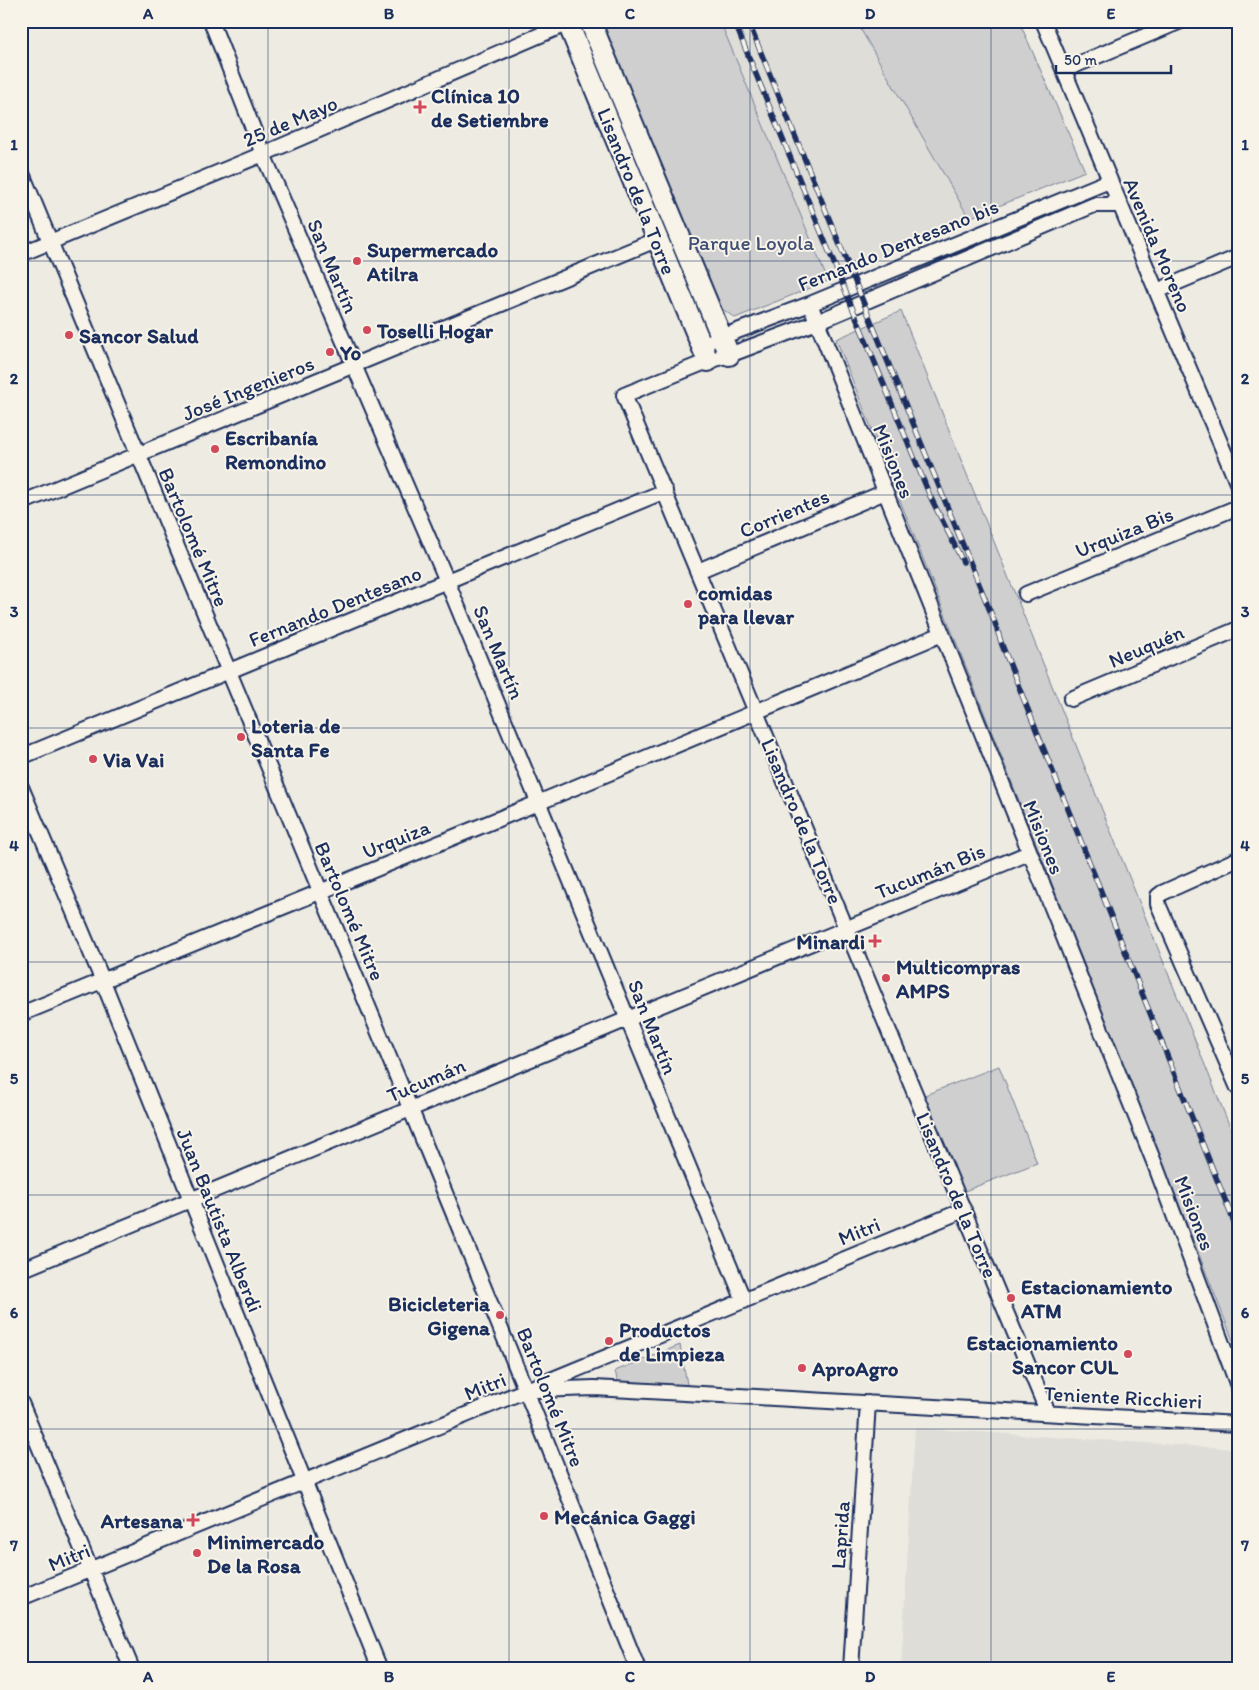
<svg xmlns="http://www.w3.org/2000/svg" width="1259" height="1690" font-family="Itim,sans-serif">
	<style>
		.built { fill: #deddd8 }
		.green { fill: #cfcfcf; stroke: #757f96 }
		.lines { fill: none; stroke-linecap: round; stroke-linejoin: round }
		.street-casing { stroke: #1b2f5e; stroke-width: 18 }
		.secondary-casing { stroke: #1b2f5e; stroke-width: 24 }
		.street { stroke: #f7f3e8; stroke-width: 14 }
		.secondary { stroke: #f7f3e8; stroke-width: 20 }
		.rail-casing { stroke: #1b2f5e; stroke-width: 5.5 }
		.rail { stroke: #f7f3e8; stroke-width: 4; stroke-dasharray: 11; stroke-linecap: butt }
		.grid { fill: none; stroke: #1b2f5e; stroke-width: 1; stroke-opacity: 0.55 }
		.poi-dot { fill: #d1495b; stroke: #f7f3e8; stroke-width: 2 }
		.labels { text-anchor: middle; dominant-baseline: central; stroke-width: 4; stroke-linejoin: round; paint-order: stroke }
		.poi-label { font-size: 21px; font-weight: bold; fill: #1b2f5e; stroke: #f7f3e8; text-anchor: start }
		.street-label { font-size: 21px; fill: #1b2f5e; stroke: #f7f3e8 }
		.park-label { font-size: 21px; fill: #3f4f75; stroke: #f7f3e8 }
		.neatline { fill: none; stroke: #1b2f5e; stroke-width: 2 }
		.grid-label { font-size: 16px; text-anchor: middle; font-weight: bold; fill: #1b2f5e }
	</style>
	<rect width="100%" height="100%" fill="#eeebe2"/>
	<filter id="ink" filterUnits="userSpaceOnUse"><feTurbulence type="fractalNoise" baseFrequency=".02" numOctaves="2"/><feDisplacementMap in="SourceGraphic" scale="10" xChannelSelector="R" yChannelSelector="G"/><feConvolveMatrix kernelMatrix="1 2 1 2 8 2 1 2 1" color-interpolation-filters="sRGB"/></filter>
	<g filter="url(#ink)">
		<path class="built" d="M720 21H856L969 218 828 281Z
			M915 1428 1238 1449V1669H901Z"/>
		<path class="green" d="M598 21H720L828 281 735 318 715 304Z
			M856 21H1019L1085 171 969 218Z
			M901 311 1238 1147V1353L836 339Z
			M999 1066 1037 1163 962 1192 925 1095Z
			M680 1345 688 1390 618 1383 615 1371Z"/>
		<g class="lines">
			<defs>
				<path id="street" d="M211 21 263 154 447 581 744 1301
					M1043 21 1238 485
					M1064 70 1181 21
					M21 171C227 670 438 1167 638 1669
					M21 254 263 154 573 21
					M1157 291 1238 257
					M810 304 1156 1167 1238 1386
					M713 340 810 304 1109 181
					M21 503 656 240
					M698 571 885 492
					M1026 594 1238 507
					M1071 699 1238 629
					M21 757 665 491
					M21 787 102 979 380 1669
					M1238 859 1162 893 1158 896V904L1238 1088
					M21 1014 540 802 942 634
					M21 1270 1029 853
					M537 1390 594 1388 1238 1424
					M21 1403 132 1669
					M1048 1413 624 395 708 361 729 355 817 322 1094 205H1119
					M21 1598 964 1210
					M851 1669 868 1403"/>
				<path id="secondary" d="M567 21 708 361
					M590 21 729 355"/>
			</defs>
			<use href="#street" class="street-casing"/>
			<use href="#secondary" class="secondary-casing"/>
			<use href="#street" class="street"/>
			<use href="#secondary" class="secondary"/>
			<defs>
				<path id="rail" d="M734 21 930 496 963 562
					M748 21 995 623 1002 645 1238 1232"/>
			</defs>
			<use href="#rail" class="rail-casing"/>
			<use href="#rail" class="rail"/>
		</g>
	</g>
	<path class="grid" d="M268 21V1669M509 21V1669M750 21V1669M991 21V1669M21 261H1238M21 495H1238M21 728H1238M21 962H1238M21 1195H1238M21 1429H1238"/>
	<g class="poi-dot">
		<path d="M417.5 99.5h5v5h5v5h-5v5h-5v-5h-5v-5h5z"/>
		<circle cx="357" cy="261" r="5"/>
		<circle cx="367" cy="330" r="5"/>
		<circle cx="69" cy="335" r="5"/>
		<circle cx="330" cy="352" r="5"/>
		<circle cx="215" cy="449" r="5"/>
		<circle cx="688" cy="604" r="5"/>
		<circle cx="241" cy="737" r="5"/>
		<circle cx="93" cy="759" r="5"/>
		<path d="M872.5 933.5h5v5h5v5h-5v5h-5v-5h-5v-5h5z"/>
		<circle cx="886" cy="978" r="5"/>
		<circle cx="1011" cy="1298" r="5"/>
		<circle cx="500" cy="1315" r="5"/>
		<circle cx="609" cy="1341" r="5"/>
		<circle cx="1128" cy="1354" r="5"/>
		<circle cx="802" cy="1368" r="5"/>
		<circle cx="544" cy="1516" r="5"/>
		<path d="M190.5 1512.5h5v5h5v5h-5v5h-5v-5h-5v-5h5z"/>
		<circle cx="197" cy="1553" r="5"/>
	</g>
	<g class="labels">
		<g class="poi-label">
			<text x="431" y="95">Clínica 10<tspan x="431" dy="24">de Setiembre</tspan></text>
			<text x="367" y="249">Supermercado<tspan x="367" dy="24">Atilra</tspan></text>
			<text x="377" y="330">Toselli Hogar</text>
			<text x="79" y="335">Sancor Salud</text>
			<text x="340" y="352">Yo</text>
			<text x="225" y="437">Escribanía<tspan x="225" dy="24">Remondino</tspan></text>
			<text x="698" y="592">comidas<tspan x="698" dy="24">para llevar</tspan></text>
			<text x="251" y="725">Loteria de<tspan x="251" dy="24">Santa Fe</tspan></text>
			<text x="103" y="759">Via Vai</text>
			<text x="865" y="941" text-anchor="end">Minardi</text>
			<text x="896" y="966">Multicompras<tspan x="896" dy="24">AMPS</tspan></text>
			<text x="1021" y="1286">Estacionamiento<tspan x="1021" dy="24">ATM</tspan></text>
			<text x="490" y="1303" text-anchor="end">Bicicleteria<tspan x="490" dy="24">Gigena</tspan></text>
			<text x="619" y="1329">Productos<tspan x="619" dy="24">de Limpieza</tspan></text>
			<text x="1118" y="1342" text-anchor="end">Estacionamiento<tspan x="1118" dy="24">Sancor CUL</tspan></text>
			<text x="812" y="1368">AproAgro</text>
			<text x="554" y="1516">Mecánica Gaggi</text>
			<text x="183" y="1520" text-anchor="end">Artesana</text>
			<text x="207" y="1541">Minimercado<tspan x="207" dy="24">De la Rosa</tspan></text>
		</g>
		<g class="street-label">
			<text transform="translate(290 121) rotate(-23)">25 de Mayo</text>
			<text transform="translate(637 191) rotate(68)">Lisandro de la Torre</text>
			<text transform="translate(898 245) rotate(-22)">Fernando Dentesano bis</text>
			<text transform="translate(1158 245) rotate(67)">Avenida Moreno</text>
			<text transform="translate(333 266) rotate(67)">San Martín</text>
			<text transform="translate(248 388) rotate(-22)">José Ingenieros</text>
			<text transform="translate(894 461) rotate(68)">Misiones</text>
			<text transform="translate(784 513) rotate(-23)">Corrientes</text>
			<text transform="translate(1124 532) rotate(-22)">Urquiza Bis</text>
			<text transform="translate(194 537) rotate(67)">Bartolomé Mitre</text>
			<text transform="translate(335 606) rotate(-22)">Fernando Dentesano</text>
			<text transform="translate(1146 646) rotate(-23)">Neuquén</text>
			<text transform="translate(499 652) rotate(67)">San Martín</text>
			<text transform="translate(802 821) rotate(67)">Lisandro de la Torre</text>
			<text transform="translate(1044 837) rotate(68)">Misiones</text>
			<text transform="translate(396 839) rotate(-22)">Urquiza</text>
			<text transform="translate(930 871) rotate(-22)">Tucumán Bis</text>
			<text transform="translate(350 911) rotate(67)">Bartolomé Mitre</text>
			<text transform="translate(653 1027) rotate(68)">San Martín</text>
			<text transform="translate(426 1080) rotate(-23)">Tucumán</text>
			<text transform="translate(957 1195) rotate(67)">Lisandro de la Torre</text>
			<text transform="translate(1195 1213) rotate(69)">Misiones</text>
			<text transform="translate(220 1220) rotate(68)">Juan Bautista Alberdi</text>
			<text transform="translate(859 1231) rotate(-22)">Mitri</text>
			<text transform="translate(485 1386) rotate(-22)">Mitri</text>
			<text transform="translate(551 1397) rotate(68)">Bartolomé Mitre</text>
			<text transform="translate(1123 1397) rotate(3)">Teniente Ricchieri</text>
			<text transform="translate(840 1535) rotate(-86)">Laprida</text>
			<text transform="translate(69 1557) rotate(-22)">Mitri</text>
		</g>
		<g class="park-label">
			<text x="751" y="242">Parque Loyola</text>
		</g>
	</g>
	<rect width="1259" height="1690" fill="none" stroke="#f7f3e8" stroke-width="55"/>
	<path d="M1056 65v8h115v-8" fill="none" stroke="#1b2f5e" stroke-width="2.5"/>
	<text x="1064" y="65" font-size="15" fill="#1b2f5e" stroke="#f7f3e8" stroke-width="4" paint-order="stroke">50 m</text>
	<rect x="28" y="28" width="1204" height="1634" class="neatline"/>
	<g class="grid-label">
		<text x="148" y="19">A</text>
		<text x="389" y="19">B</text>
		<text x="630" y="19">C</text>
		<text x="870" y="19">D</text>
		<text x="1111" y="19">E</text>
		<text x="14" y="150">1</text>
		<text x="1245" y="150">1</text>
		<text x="14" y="384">2</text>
		<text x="1245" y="384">2</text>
		<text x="14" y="617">3</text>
		<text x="1245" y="617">3</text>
		<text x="14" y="851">4</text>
		<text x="1245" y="851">4</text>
		<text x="14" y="1084">5</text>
		<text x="1245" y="1084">5</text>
		<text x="14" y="1318">6</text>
		<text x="1245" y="1318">6</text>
		<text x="14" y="1551">7</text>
		<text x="1245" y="1551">7</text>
		<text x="148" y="1682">A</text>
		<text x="389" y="1682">B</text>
		<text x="630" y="1682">C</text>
		<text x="870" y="1682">D</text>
		<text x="1111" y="1682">E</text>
	</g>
</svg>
